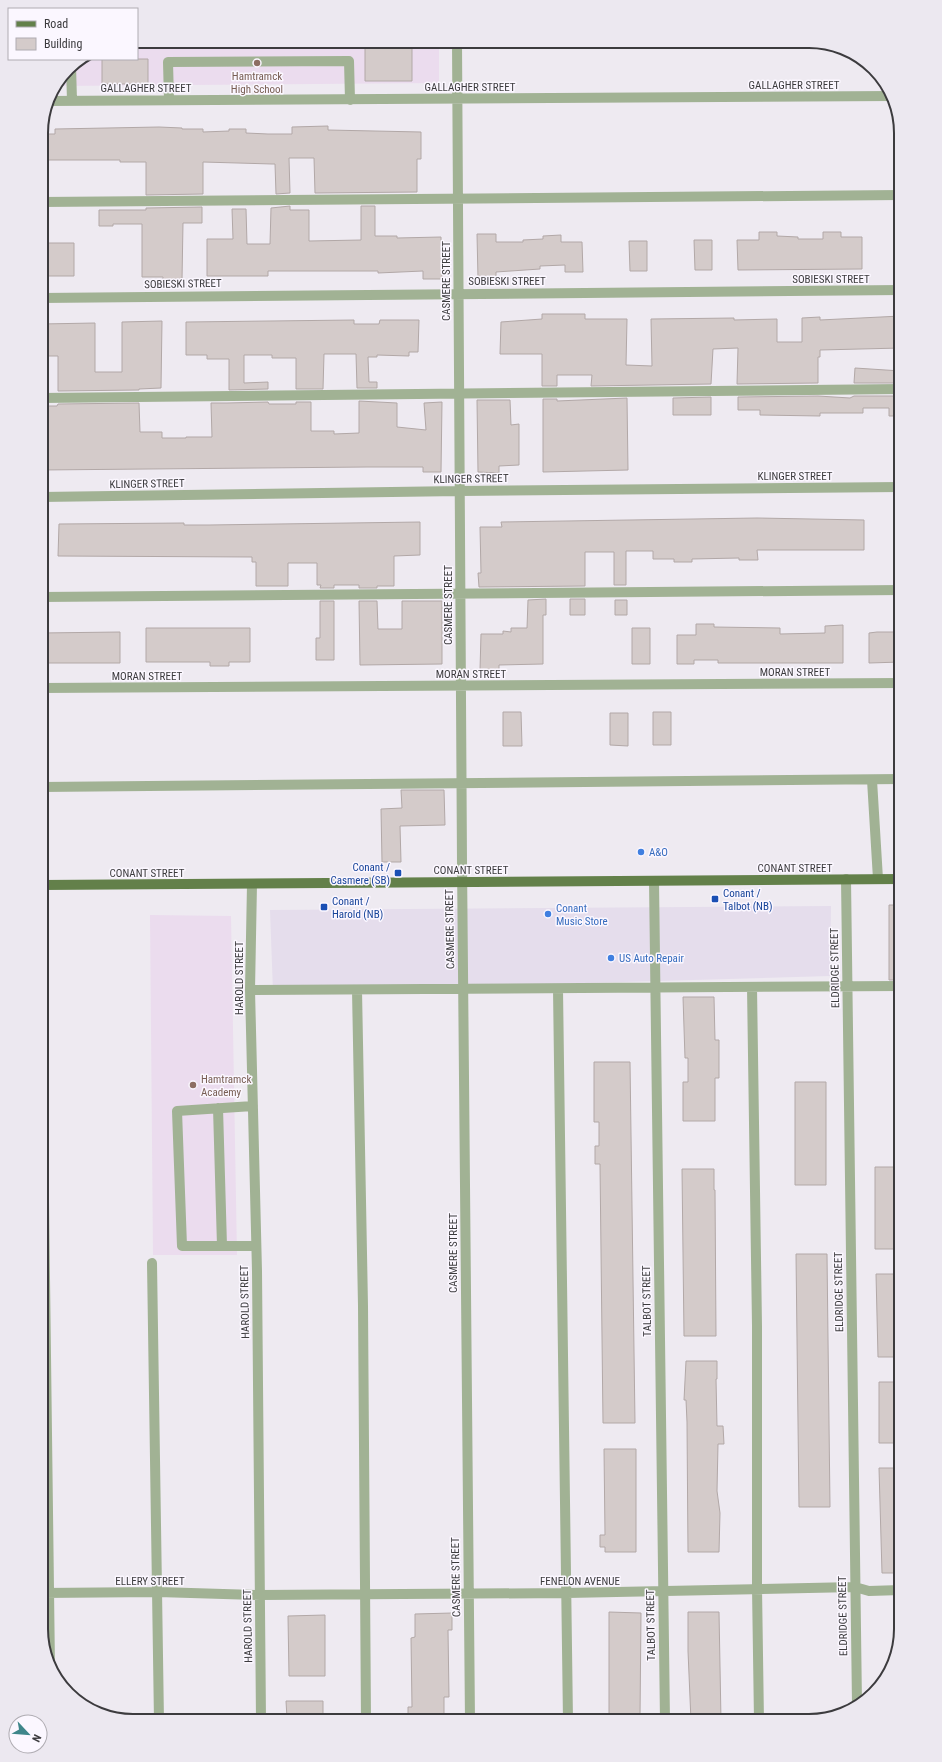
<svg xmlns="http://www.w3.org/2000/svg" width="942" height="1762" font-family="'Roboto Condensed',sans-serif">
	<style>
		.built { fill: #e5ddec }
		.education { fill: #ebdcee }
		.building { fill: #d4cbca; stroke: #b2a8a7 }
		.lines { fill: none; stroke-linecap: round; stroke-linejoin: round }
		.minor { stroke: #a1b294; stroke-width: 10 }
		.major { stroke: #63804a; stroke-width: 10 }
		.education-dot { fill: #8d6e63; stroke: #fbf7ff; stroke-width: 1.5 }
		.shop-dot { fill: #3f7fe0; stroke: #fbf7ff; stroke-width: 1.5 }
		.transit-dot { fill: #1a4fb4; stroke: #fbf7ff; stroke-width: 1.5 }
		.labels { text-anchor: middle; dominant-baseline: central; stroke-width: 3; stroke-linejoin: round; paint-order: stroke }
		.education-label { font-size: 11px; fill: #785e54; stroke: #fbf7ff }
		.street-label { font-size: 11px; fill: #3c3b3e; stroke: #fbf7ff }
		.shop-label { font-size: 11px; fill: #366cbe; stroke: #fbf7ff; text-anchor: start }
		.transit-label { font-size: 11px; fill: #164399; stroke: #fbf7ff; text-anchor: start }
		.rim { fill: none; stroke: #3c3b3e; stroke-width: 2 }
	</style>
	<rect width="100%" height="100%" fill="#eeeaf1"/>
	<path class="built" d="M831 906 830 976 273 992 270 910Z"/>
	<path class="education" d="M137 41H439V83L56 86 68 68 81 59H137Z
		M150 915 231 916 237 1255H153Z"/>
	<path class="building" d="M365 41H412V81H365Z
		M102 59H148V84H102Z
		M328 126V130L421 132V159H417V192L315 193 314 158H289L290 193 276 194 275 164H272L203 162V194L146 195V162H120V160H41V134H55V129L159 127 182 128V129H203V132L229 131V129H246V133L268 134H292V127Z
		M290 206V210H309V241L361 240V206H375V236H397V238L441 237 442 279H423V271L378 273V271H268V276H207V239H233L232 209H246L247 244H270L271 208Z
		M202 207V223H183L182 280H163V277H142V224H113V226H99V210H146V208Z
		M759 232H777V236L798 237V239H823V232H841V237H862V269L738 270 737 240H759Z
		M477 234H496V242H523V240L543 239V236L561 235V242H582L583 272H565V265L540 266V269L496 272V278H478Z
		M694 240H712V270H695Z
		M629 241H647V271H630Z
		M41 243H74V276H41Z
		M542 314H585V319H627L626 365 652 366 651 319 734 318V320L777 319V342H802V318L820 317V320L901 316V348L820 350V357H818V383L737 384 738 348 713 349 711 384 591 386 592 375H557V386H542V354H500L501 322 542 319Z
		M354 320V324H379L380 320H419L418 352H409V356L377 355V357H368L369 382H377V388H357L356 354H324L323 389H296V358H272V355H244V383L268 382V389L229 390V359H207V355H186V322Z
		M162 321 161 388 139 389V390L58 391V356H41V324L95 323V372H122V322Z
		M855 368 901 371V383H854Z
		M818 396 850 398 854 396H901V416H889V408H863V413H820V416L760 415V410H738V397Z
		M711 397V415H673V398Z
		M627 398 628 470 543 472V399H557V401Z
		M477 400H510L511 425 519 424V465L499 466V473L478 472Z
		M359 401 397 403V427L426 430 424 403 442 402 441 472H423V467H367L41 470V406H57L58 404 139 403 140 432H162V438H186V437H212L211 403H227L268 402 269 404H296V402H311V431H334V434L359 433Z
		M757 518 864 520V550H757L758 560H739V558L692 559V562H674V559H653V551H626V585H614V552H585V586L479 587 478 573H481L480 527H502L501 522Z
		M420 522V555L394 556V586H377V588H359V585H334V588H320L321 585H317V563H288V586H256V562H252V557L58 556 59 524 184 523V525H209Z
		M546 599V615H543V664L499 665V670H480L481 634H503V631L511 632V628H527L528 600Z
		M570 599H585V615H570Z
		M615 600H627V615H615Z
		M320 601H334V660H316V638H320Z
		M359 601H377L378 629H402V601H442V664L360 665Z
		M696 624H714V627L780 628V634L825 633V626L843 625V663H718V660H694V664H677V635H696Z
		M146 628H250V662H229V666H210V662H146Z
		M632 628H650V664H632Z
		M120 632V663H41V633Z
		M877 632H901V662L869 663V633Z
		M503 712H521L522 746H503Z
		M653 712H671V745H653Z
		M610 713H628V746L610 745Z
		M401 790H444L445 825 400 826 401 862H382L381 809 402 808Z
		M889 905H901V980H889Z
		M683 997H714L715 1040H719V1078H715V1121H683V1082H688V1058H685Z
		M594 1062H630L635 1423H603L600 1164H595V1146H599V1122H594Z
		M795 1082H826V1185H795Z
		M875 1167H901V1249H875Z
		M682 1169H714V1190H715L716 1336H684Z
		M796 1254H827L830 1507H799Z
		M876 1274H901V1357H878Z
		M686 1361H717V1379H716L717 1426H723L724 1444H718L717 1491 720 1513 719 1552H688L687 1422 686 1400H684Z
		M879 1382H901V1443H879Z
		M604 1449H636V1552H605V1547H600V1535H605Z
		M879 1468H901V1573H882Z
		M609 1612 641 1613 640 1717H609Z
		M688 1612H719L721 1721H691L688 1651Z
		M452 1613V1630H448L449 1697H444V1721H408V1707H412L411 1638 415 1637V1614Z
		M325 1615V1676H289L288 1616Z
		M286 1701H323V1717L287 1718Z"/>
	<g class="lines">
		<path class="minor" d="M457 41 462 863 470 1721
			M71 65 72 101
			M169 100 168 62 349 61 350 100
			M47 101 893 96
			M41 202 901 195
			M41 298 901 290
			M41 398 901 389
			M41 497 460 491 901 487
			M41 597 901 590
			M41 688 901 683
			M872 780 878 879
			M41 787 901 779
			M846 879 857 1704
			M654 881 665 1721
			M252 884 250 990 257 1271 261 1721
			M41 967 50 1667
			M752 987 757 1326V1588L759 1721
			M558 989 568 1721
			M250 990 901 986
			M357 990 363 1306 366 1721
			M253 1106 177 1111 182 1246H256
			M218 1108 222 1246
			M152 1263 159 1721
			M41 1593 158 1592 260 1595 567 1593 855 1587 869 1591 901 1590"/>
		<path class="major" d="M41 885 901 879"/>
	</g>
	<g class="education-dot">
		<circle cx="257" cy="63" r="4"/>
		<circle cx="193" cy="1085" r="4"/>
	</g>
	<g class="shop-dot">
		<circle cx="641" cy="852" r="4"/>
		<circle cx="548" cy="914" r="4"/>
		<circle cx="611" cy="958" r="4"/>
	</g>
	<g class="transit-dot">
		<rect x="394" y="869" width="8" height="8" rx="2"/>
		<rect x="711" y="895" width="8" height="8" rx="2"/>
		<rect x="320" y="903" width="8" height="8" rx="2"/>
	</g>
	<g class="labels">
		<g class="education-label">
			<text x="257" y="76">Hamtramck<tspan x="257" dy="13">High School</tspan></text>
			<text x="201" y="1079" text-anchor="start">Hamtramck<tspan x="201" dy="13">Academy</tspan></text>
		</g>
		<g class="street-label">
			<text x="794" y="85">GALLAGHER STREET</text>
			<text x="470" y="87">GALLAGHER STREET</text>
			<text x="146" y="88">GALLAGHER STREET</text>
			<text x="831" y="279">SOBIESKI STREET</text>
			<text transform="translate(446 281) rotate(-90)">CASMERE STREET</text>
			<text x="507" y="281">SOBIESKI STREET</text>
			<text transform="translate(183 284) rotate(-1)">SOBIESKI STREET</text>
			<text x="795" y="476">KLINGER STREET</text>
			<text transform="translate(471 479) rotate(-1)">KLINGER STREET</text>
			<text transform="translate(147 484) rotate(-1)">KLINGER STREET</text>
			<text transform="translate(448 605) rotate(-90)">CASMERE STREET</text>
			<text x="795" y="672">MORAN STREET</text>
			<text x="471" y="674">MORAN STREET</text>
			<text x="147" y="676">MORAN STREET</text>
			<text x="795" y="868">CONANT STREET</text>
			<text x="471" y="870">CONANT STREET</text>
			<text x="147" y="873">CONANT STREET</text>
			<text transform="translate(450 929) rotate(-91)">CASMERE STREET</text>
			<text transform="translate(835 968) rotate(-91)">ELDRIDGE STREET</text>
			<text transform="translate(239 978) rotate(-90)">HAROLD STREET</text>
			<text transform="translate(453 1253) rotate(-90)">CASMERE STREET</text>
			<text transform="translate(839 1292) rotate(-91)">ELDRIDGE STREET</text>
			<text transform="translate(647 1301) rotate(-91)">TALBOT STREET</text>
			<text transform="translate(245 1302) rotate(-91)">HAROLD STREET</text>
			<text transform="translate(456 1577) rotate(-91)">CASMERE STREET</text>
			<text x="150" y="1581">ELLERY STREET</text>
			<text x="580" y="1581">FENELON AVENUE</text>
			<text transform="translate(843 1616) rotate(-91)">ELDRIDGE STREET</text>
			<text transform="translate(651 1625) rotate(-91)">TALBOT STREET</text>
			<text transform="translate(248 1626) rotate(-91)">HAROLD STREET</text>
		</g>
		<g class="shop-label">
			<text x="649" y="852">A&amp;O</text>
			<text x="556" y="908">Conant<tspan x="556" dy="13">Music Store</tspan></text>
			<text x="619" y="958">US Auto Repair</text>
		</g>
		<g class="transit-label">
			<text x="390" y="867" text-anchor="end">Conant /<tspan x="390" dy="13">Casmere (SB)</tspan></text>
			<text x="723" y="893">Conant /<tspan x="723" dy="13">Talbot (NB)</tspan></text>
			<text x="332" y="901">Conant /<tspan x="332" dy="13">Harold (NB)</tspan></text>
		</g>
	</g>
	<path d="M0 0H942V1762H0ZM133 48H809A85 85 0 0 1 894 133V1629A85 85 0 0 1 809 1714H133A85 85 0 0 1 48 1629V133A85 85 0 0 1 133 48Z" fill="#ece8f0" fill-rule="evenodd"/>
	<path class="rim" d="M133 48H809A85 85 0 0 1 894 133V1629A85 85 0 0 1 809 1714H133A85 85 0 0 1 48 1629V133A85 85 0 0 1 133 48Z"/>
	<rect x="8" y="8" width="130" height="52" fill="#fbf7ff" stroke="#afacb2"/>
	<rect x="16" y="21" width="20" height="6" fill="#63804a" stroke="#afacb2"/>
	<text x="44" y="28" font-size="12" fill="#3c3b3e">Road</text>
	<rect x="16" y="38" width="20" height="12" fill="#d4cbca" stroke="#afacb2"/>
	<text x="44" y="48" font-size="12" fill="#3c3b3e">Building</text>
	<g transform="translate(28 1734) rotate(116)"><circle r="19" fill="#fbf7ff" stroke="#afacb2"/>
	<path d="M0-3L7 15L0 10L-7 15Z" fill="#3e868a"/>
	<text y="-6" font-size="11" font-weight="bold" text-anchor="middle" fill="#3c3b3e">N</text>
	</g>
</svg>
